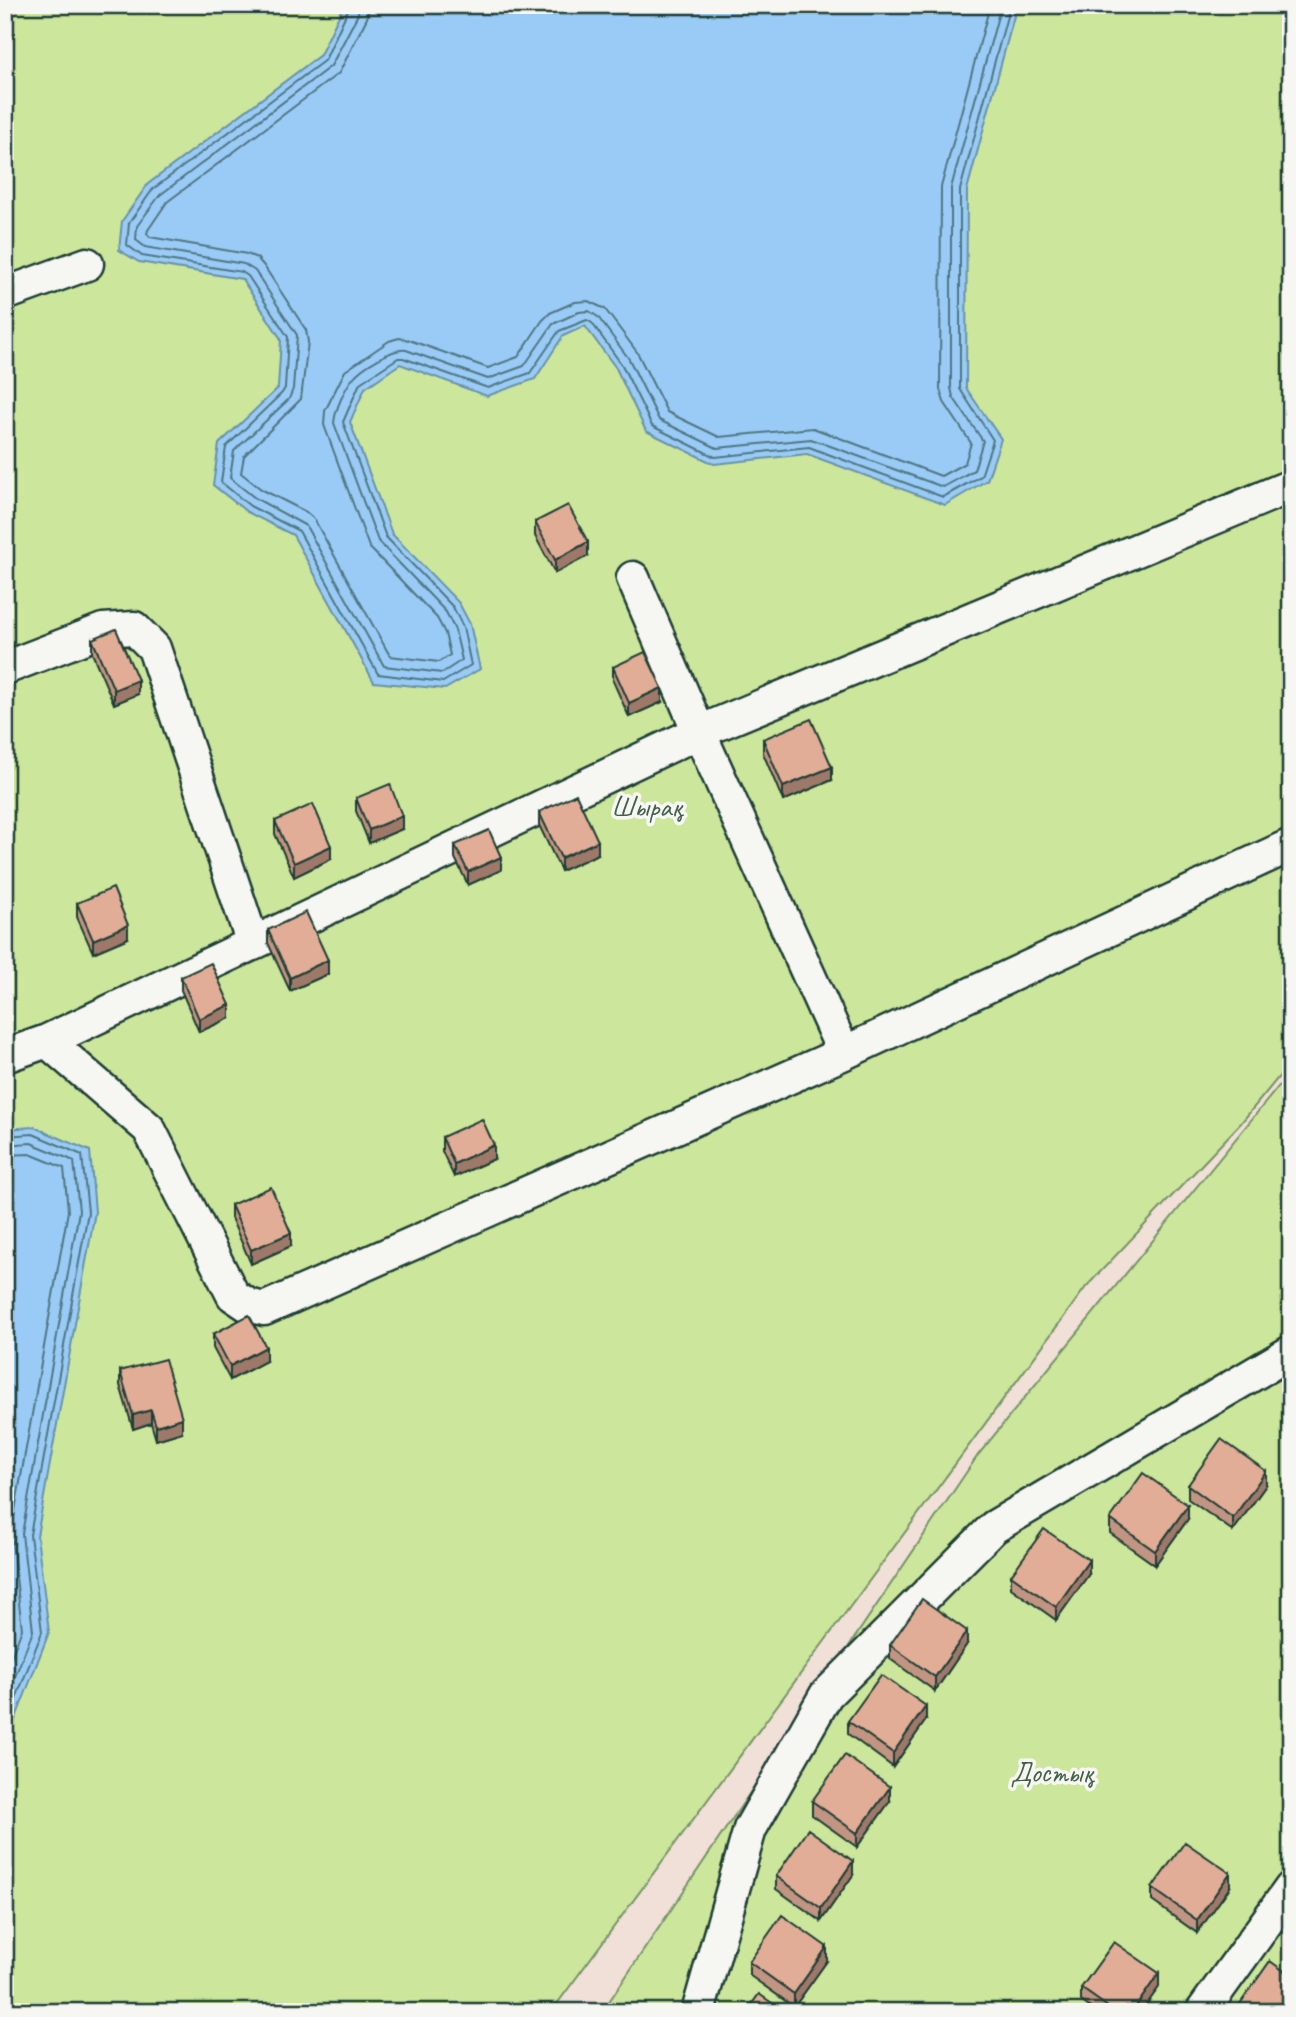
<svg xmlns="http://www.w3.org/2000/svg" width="1296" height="2017" font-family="Caveat,sans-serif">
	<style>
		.green { fill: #cce69c; stroke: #769268; stroke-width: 2 }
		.water { fill: #99cbf6; stroke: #6892a8; stroke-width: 2 }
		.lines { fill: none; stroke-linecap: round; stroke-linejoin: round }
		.shore { stroke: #507682; stroke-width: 2 }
		.street-casing { stroke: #1f3d34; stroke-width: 37 }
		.street { stroke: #f6f6f2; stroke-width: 32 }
		.wall { fill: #c29582; stroke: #1f3d34; stroke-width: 2 }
		.shaded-wall { fill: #9e796a; stroke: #1f3d34; stroke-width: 2 }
		.building { fill: #e2ad97; stroke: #1f3d34; stroke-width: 2 }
		.labels { text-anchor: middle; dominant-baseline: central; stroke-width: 7; stroke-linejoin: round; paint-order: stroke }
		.park-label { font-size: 28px; fill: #425f49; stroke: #f6f6f2 }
	</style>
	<rect width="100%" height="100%" fill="#f0e0d7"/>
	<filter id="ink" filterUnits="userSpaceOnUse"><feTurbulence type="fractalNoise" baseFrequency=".0143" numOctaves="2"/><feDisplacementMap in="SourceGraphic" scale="14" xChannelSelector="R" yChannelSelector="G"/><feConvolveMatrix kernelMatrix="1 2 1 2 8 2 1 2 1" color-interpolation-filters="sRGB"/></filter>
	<g filter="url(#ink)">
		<path class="green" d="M5 5H1291V1062L1241 1123 1086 1287 551 2012H5Z
			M1291 1071V2012H602L978 1455Z"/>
		<path class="water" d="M344 5H1017L967 190 966 388 1001 439 987 480 945 505 807 454 714 464 646 431 616 368 585 326 563 336 535 379 487 396 400 364 365 388 350 422 392 534 459 603 470 624 480 669 445 689 374 682 293 535 247 512 213 485 219 444 278 388 281 339 242 279 139 262 119 250 122 221 148 184 320 55Z
			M34 1127 90 1151 95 1212 37 1536 49 1632 5 1746V1129Z"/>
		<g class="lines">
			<path class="shore" d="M350 5 325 60 153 189 129 223 127 245 142 256 242 272 248 276 288 337 285 388 282 393 226 447 221 482 250 506 299 531 378 674 443 682 471 665 463 627 453 607 386 537 343 422 360 383 398 358H403L488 388 530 373 559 331 587 320 592 323 622 365 652 426 715 457 809 447 943 497 981 476 993 440 960 389V190L1010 5
				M359 5 358 14 331 66 160 195 137 226 136 240 145 247 244 264 255 271 297 335 293 389 289 399 234 451 230 478 255 498 306 526 384 666 442 673 462 660 455 630 446 612 378 541 334 423C335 410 345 388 353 378 362 367 393 348 406 350L488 379 524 366 553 324 579 312 589 311 598 317 629 359 659 420 717 448 811 439 943 487 974 470 983 441 953 397 951 388V188L1001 5
				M369 5 367 18 339 73 167 202 148 230 147 234 150 237 247 254 257 258 264 266 306 330 308 342 301 399 244 456 241 473 261 489 306 512 314 519 390 656 439 662 450 655 445 633 437 618 369 547 324 425 325 411 345 371 389 341 399 338 409 340 488 368 518 357 542 321 550 313 575 302 588 301 605 309 637 352 667 412 719 437 813 428 941 476 965 463 971 443 944 402 940 389 941 187 990 5
				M5 1136 33 1134 82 1155 88 1212 30 1535 42 1632 5 1727
				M5 1145 31 1143 74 1161 79 1211 22 1534 33 1631 5 1702
				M5 1155 30 1154 64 1168 68 1211 11 1533 22 1629 5 1673"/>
			<defs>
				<path id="street" d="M5 294 87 264
					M633 578 699 732 844 1053
					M5 668 103 630 134 628 154 648 253 944
					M47 1041 149 1129 233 1295 248 1305 264 1309 844 1053 1291 845
					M5 1056 47 1041 699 732 1291 486
					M698 2012 750 1829 826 1695 994 1527 1291 1352
					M1202 2012 1291 1888"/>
			</defs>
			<use href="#street" class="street-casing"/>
			<use href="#street" class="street"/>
		</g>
		<path class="wall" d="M535 522 588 556 555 573 535 536Z
			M92 639 138 694 114 704 92 653Z
			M613 667 662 702 629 717 613 681Z
			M763 739 832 780 783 801 763 753Z
			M356 798 402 829 369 843 356 811Z
			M539 812 598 854 561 871 539 825Z
			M275 821 331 859 294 877 275 834Z
			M455 845 501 870 468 885 455 858Z
			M77 903 128 938 93 953 77 917Z
			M268 930 328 974 290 991 268 943Z
			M181 977 230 1018 199 1032 181 990Z
			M442 1137 494 1159 454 1177 442 1151Z
			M231 1205 291 1246 251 1264 231 1218Z
			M213 1334 266 1361 230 1380 213 1348Z
			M120 1371 182 1432 156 1440 151 1423 133 1429 120 1385Z
			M1291 1434V1451L1289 1450V1436Z
			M1188 1485H1266L1233 1531 1188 1499Z
			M1110 1519H1188L1155 1565 1110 1533Z
			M1089 1574 1056 1620 1011 1588V1575Z
			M967 1644 935 1691 890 1659V1645Z
			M926 1720 893 1767 848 1734V1721Z
			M812 1801H890L857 1847 812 1815Z
			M853 1875 821 1921 776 1889V1876Z
			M1230 1887 1197 1933 1152 1901V1888Z
			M1291 1922V1944L1287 1941V1927Z
			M827 1961 794 2007 749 1975V1962Z
			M1159 1987 1141 2012H1096L1081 2001V1988Z"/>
		<path class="shaded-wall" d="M588 542V556L555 573V560Z
			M138 680V694L114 704V690Z
			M662 688V702L629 717V703Z
			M832 767V780L783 801V787Z
			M402 816V829L369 843V830Z
			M598 841V854L561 871V858Z
			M331 846V859L294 877V863Z
			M501 857V870L468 885V872Z
			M128 925V938L93 953V940Z
			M328 960V974L290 991V978Z
			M230 1005V1018L199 1032V1019Z
			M494 1145V1159L454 1177V1164Z
			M291 1233V1246L251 1264V1250Z
			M266 1347V1361L230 1380V1366Z
			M151 1410V1423L133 1429V1415Z
			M182 1418V1432L156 1440V1426Z
			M1266 1471V1485L1233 1531V1518Z
			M1188 1505V1519L1155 1565V1551Z
			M1089 1560V1574L1056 1620V1607Z
			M967 1631V1644L935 1691V1677Z
			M926 1706V1720L893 1767V1753Z
			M890 1787V1801L857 1847V1833Z
			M853 1861V1875L821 1921V1908Z
			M1230 1873V1887L1197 1933V1920Z
			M827 1947V1961L794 2007V1994Z
			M1159 1973V1987L1141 2012H1132Z"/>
		<path class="building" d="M568 505 588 542 555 560 535 522Z
			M116 629 138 680 114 690 92 639Z
			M645 652 662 688 629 703 613 667Z
			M811 719 832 767 783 787 763 739Z
			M390 784 402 816 369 830 356 798Z
			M576 794 598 841 561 858 539 812Z
			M313 804 331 846 294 863 275 821Z
			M489 830 501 857 468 872 455 845Z
			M113 888 128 925 93 940 77 903Z
			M306 912 328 960 290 978 268 930Z
			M211 963 230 1005 199 1019 181 977Z
			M482 1119 494 1145 454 1164 442 1137Z
			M271 1187 291 1233 251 1250 231 1205Z
			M249 1315 266 1347 230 1366 213 1334Z
			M165 1359 182 1418 156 1426 151 1410 133 1415 120 1371Z
			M1221 1439 1266 1471 1233 1518 1188 1485Z
			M1143 1473 1188 1505 1155 1551 1110 1519Z
			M1044 1529 1089 1560 1056 1607 1011 1575Z
			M922 1599 967 1631 935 1677 890 1645Z
			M881 1675 926 1706 893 1753 848 1721Z
			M845 1755 890 1787 857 1833 812 1801Z
			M808 1829 853 1861 821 1908 776 1876Z
			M1185 1842 1230 1873 1197 1920 1152 1888Z
			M782 1915 827 1947 794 1994 749 1962Z
			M1291 1922V1930L1287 1927Z
			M1114 1942 1159 1973 1132 2012H1115L1081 1988Z
			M1270 1961 1291 1976V2012H1242L1237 2008Z
			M759 1994 785 2012H746Z"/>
	</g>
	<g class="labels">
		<g class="park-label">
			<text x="647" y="806">Шырақ</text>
			<text x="1052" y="1772">Достық</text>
		</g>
	</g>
	<rect width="1296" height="2017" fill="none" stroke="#f6f6f2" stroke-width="28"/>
	<rect x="14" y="14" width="1268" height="1989" fill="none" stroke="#1f3d34" stroke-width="2.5" filter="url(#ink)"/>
</svg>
